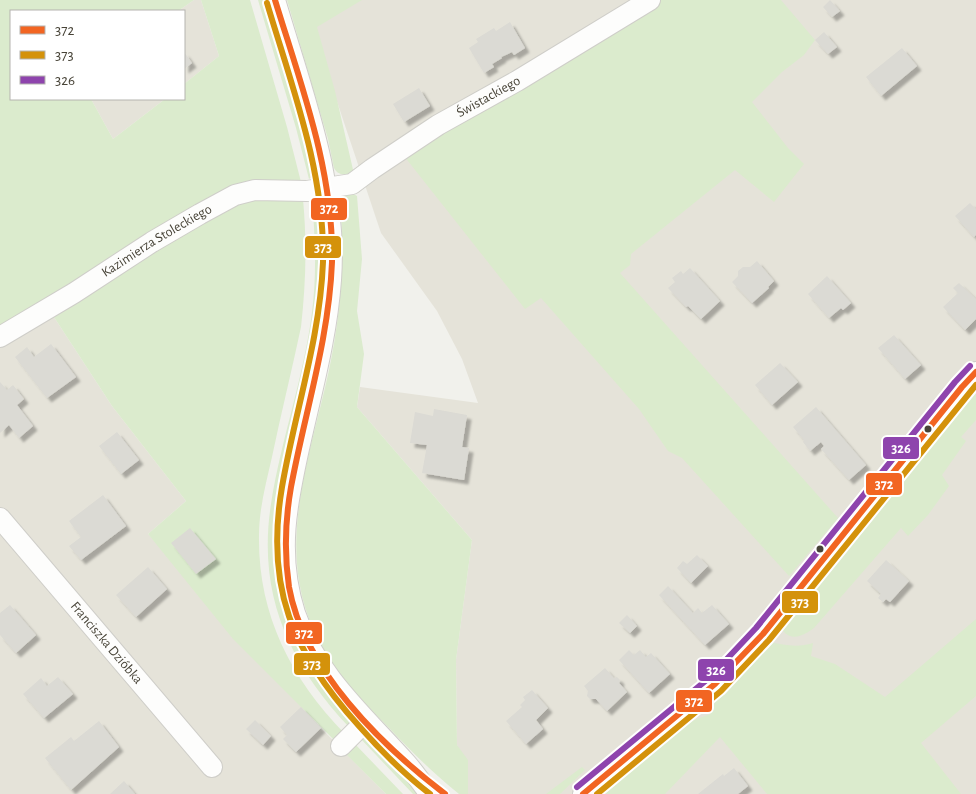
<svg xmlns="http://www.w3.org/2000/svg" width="976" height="794" font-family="'Alegreya Sans',sans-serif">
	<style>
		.residential { fill: #e5e3d9 }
		.green { fill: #dbebcd }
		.building { fill: #dbdad4; filter: url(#shadow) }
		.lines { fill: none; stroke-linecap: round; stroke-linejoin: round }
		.minor-casing { stroke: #cfcec9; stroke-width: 22 }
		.minor { stroke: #fdfdfc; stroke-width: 20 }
		.bus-1-casing { stroke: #fff; stroke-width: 10 }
		.bus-2-casing { stroke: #fff; stroke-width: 10 }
		.bus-3-casing { stroke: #fff; stroke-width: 10 }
		.bus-1 { stroke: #f26522; stroke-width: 6 }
		.bus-2 { stroke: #d4920b; stroke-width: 6 }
		.bus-3 { stroke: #8e44ad; stroke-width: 6 }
		.bus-dot { fill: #474337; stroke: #fff; stroke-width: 2 }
		.labels { text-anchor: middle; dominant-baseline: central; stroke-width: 4; stroke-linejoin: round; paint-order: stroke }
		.street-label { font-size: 14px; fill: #474337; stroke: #fff }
		.line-badge { stroke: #fff; stroke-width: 2 }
		.badge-label { font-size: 14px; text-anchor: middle; font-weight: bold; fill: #fff }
	</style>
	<defs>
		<filter id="shadow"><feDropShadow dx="4.5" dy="4.5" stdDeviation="1" flood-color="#0004"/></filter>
	</defs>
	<rect width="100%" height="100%" fill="#f1f1ec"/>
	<path class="residential" d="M194 0H201L219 56 184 84V11H178Z
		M303 0H976V794H466L457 745 456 660 472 540 357 407 360 387 478 403 462 359 437 311 381 233Z
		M91 99H165L113 139Z
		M50 311 112 406 186 501 148 534 321 728 386 794H0V340Z"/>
	<path class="green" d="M0 0H194L178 11H11V99H91L113 139 165 99H184V84L219 56 201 0H250L287 127 301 182 255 185 0 330Z
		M258 0H264L313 173V176L309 179 296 128Z
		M287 0H362L317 27 335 91 354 174C346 175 338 176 334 168L328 139Z
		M654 0H781L815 40 804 55 782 72 752 102 788 148 804 164 774 202 735 170 631 254 630 265 620 273 838 518 789 576 682 458 668 451 639 409 541 298 525 309 404 156Z
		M352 193 357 196 362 259 357 311 364 354 357 407 472 540 456 660 457 745 468 760V794H459C434 774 412 752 390 729 364 703 339 678 321 645 271 554 309 463 329 370 341 314 345 258 340 201L346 195Z
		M312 198 317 200 318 204C322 243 322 282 316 321 309 366 297 410 287 454 282 477 276 501 274 524 268 602 300 666 352 722L349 727C289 663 257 594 271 504 281 439 304 377 312 312 317 274 315 236 312 198Z
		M236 199H303C307 242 306 283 301 327 292 370 281 413 272 457 266 483 259 509 259 536 258 614 290 677 344 733L335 741 233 639 148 534 186 501 112 406 50 311Z
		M976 389V420L961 437 966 441 942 475 949 486 928 515 908 536 901 528 814 628C804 635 793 642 783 631V627L957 411Z
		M976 619V696L921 743 961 794H767L720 737 665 794H605L626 771 684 724 710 714 718 695 769 642C785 645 797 648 813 643L811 656 835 664 885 697Z
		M365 736 420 794H413L360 738Z
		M354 743 403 794H386L344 752Z
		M582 767 585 770 560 794H546Z"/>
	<path class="building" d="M830 0 840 11 832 17 823 7Z
		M510 22 525 48 514 55 512 52 501 57 502 58 492 64 494 67 484 73 469 48 478 42 476 39 494 28 496 31Z
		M824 32 837 47 828 54 815 40Z
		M902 48 917 66 881 96 866 77Z
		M184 52 192 63 184 69Z
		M419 88 430 106 404 122 393 104Z
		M970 203 976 209V235L974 237 955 216Z
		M757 261 774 281 768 287 769 288 752 303 732 282 738 276V271L743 267H750Z
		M690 268 720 301 701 319 688 306 686 307 668 288 675 282 672 278 681 271 683 274Z
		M827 276 851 303 843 310 841 308 829 318 808 294Z
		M959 283 976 299V319L965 330 943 307 958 293 953 288Z
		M894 335 921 365 905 379 878 348Z
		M51 344 76 377 47 398 15 357 27 347 34 357Z
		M780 363 798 382 772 405 755 385Z
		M0 382 7 390 13 385 24 399 17 405 33 426 19 438 9 425 0 433Z
		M816 407 866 465 849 480 821 449 824 446 821 442 810 451 803 442 804 440 793 427Z
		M434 409 467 415 462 447 469 448 464 480 422 473 427 445 410 443 415 412 433 416Z
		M117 432 139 460 121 474 99 446Z
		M103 495 126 526 81 560 69 546 81 537 69 521Z
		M190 528 216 559 196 574 171 543Z
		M697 555 708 566 691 583 677 568 683 561 687 564Z
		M886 560 909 581 890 602 886 599 883 602 878 598 881 594 867 581Z
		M148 567 167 589 136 617 116 595Z
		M668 586 693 613 698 608 702 613 712 605 729 624 705 645 659 595Z
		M10 605 36 635 16 653 0 635V613Z
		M627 615 637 626 630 633 619 623Z
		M629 650 634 655 640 650 646 657 651 653 670 674 649 693 619 660Z
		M605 668 614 678 617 677 620 680 619 683 627 692 607 711 596 699H590L587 696 588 691 584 686Z
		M58 677 73 694 44 718 23 694 41 678 47 686Z
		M532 690 548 708 536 720 543 729 526 744 506 721 522 707 520 705 525 700 523 697Z
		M301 707 321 728 296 752 283 739 287 735 280 727Z
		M255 720 271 736 263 745 246 729Z
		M99 721 119 747 71 790 45 758 71 737 74 741Z
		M734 768 748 786 738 794H698L723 774 724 776Z
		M124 781 135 794H110Z"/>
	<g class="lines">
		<defs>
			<g id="minor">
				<path d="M275 0C302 92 338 183 331 280 327 336 312 390 300 444 287 502 276 554 295 613 316 675 364 716 406 763 415 773 422 784 430 794"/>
				<path id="s1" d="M0 337 74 293 152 242 200 214 235 195 255 190 307 191 352 184 372 169 438 125 517 81 650 0"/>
				<path id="s2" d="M0 518 212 767"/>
				<path d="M341 746 366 721"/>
				<path d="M583 794 715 684 763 634 962 387 976 372"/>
			</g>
		</defs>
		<use href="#minor" class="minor-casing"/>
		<use href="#minor" class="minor"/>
		<defs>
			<path id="bus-1" d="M275 0C301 85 334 171 332 262 329 339 305 412 291 487 285 521 284 553 289 587 304 670 381 745 445 794
				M583 794 715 684 763 634 962 387 976 372"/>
			<path id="bus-2" d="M267 3C292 87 325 172 323 262 320 339 295 411 282 487 265 587 292 652 359 726 381 751 404 774 430 794
				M597 794 721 691 769 640 976 385"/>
			<path id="bus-3" d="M577 787 709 678 756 628 955 382 970 366"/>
		</defs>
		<use href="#bus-1" class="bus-1-casing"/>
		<use href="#bus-2" class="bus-2-casing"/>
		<use href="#bus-3" class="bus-3-casing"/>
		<use href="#bus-1" class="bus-1"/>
		<use href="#bus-2" class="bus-2"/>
		<use href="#bus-3" class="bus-3"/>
	</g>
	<g class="bus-dot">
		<circle cx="928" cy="429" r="4.5"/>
		<circle cx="820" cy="549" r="4.5"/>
	</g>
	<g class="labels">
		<g class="street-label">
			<text stroke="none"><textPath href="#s1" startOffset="555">Świstackiego</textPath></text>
			<text stroke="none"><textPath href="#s1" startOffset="184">Kazimierza Stoleckiego</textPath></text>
			<text stroke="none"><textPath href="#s2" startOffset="164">Franciszka Dzióbka</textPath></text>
		</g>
	</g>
	<g class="line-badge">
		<rect x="310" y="197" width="38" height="24" rx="5" fill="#f26522"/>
		<rect x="304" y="235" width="38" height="24" rx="5" fill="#d4920b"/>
		<rect x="882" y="436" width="38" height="24" rx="5" fill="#8e44ad"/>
		<rect x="865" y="472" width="38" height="24" rx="5" fill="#f26522"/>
		<rect x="781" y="590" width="38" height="24" rx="5" fill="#d4920b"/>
		<rect x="285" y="621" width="38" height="24" rx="5" fill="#f26522"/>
		<rect x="293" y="652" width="38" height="24" rx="5" fill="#d4920b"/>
		<rect x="697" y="658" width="38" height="24" rx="5" fill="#8e44ad"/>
		<rect x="675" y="689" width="38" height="24" rx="5" fill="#f26522"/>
	</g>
	<g class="badge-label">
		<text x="329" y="213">372</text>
		<text x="323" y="252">373</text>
		<text x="901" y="453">326</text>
		<text x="884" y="489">372</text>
		<text x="800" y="607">373</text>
		<text x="304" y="638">372</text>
		<text x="312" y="669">373</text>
		<text x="716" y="675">326</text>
		<text x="694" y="706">372</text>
	</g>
	<rect x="10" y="10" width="175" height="90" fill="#ffffff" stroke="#b5b4af"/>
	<rect x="20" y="26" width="25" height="8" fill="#f26522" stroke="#b5b4af"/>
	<text x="55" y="35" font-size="15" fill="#474337">372</text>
	<rect x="20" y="51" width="25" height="8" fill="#d4920b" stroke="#b5b4af"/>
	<text x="55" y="60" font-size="15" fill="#474337">373</text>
	<rect x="20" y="76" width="25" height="8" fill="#8e44ad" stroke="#b5b4af"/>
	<text x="55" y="85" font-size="15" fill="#474337">326</text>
</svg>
